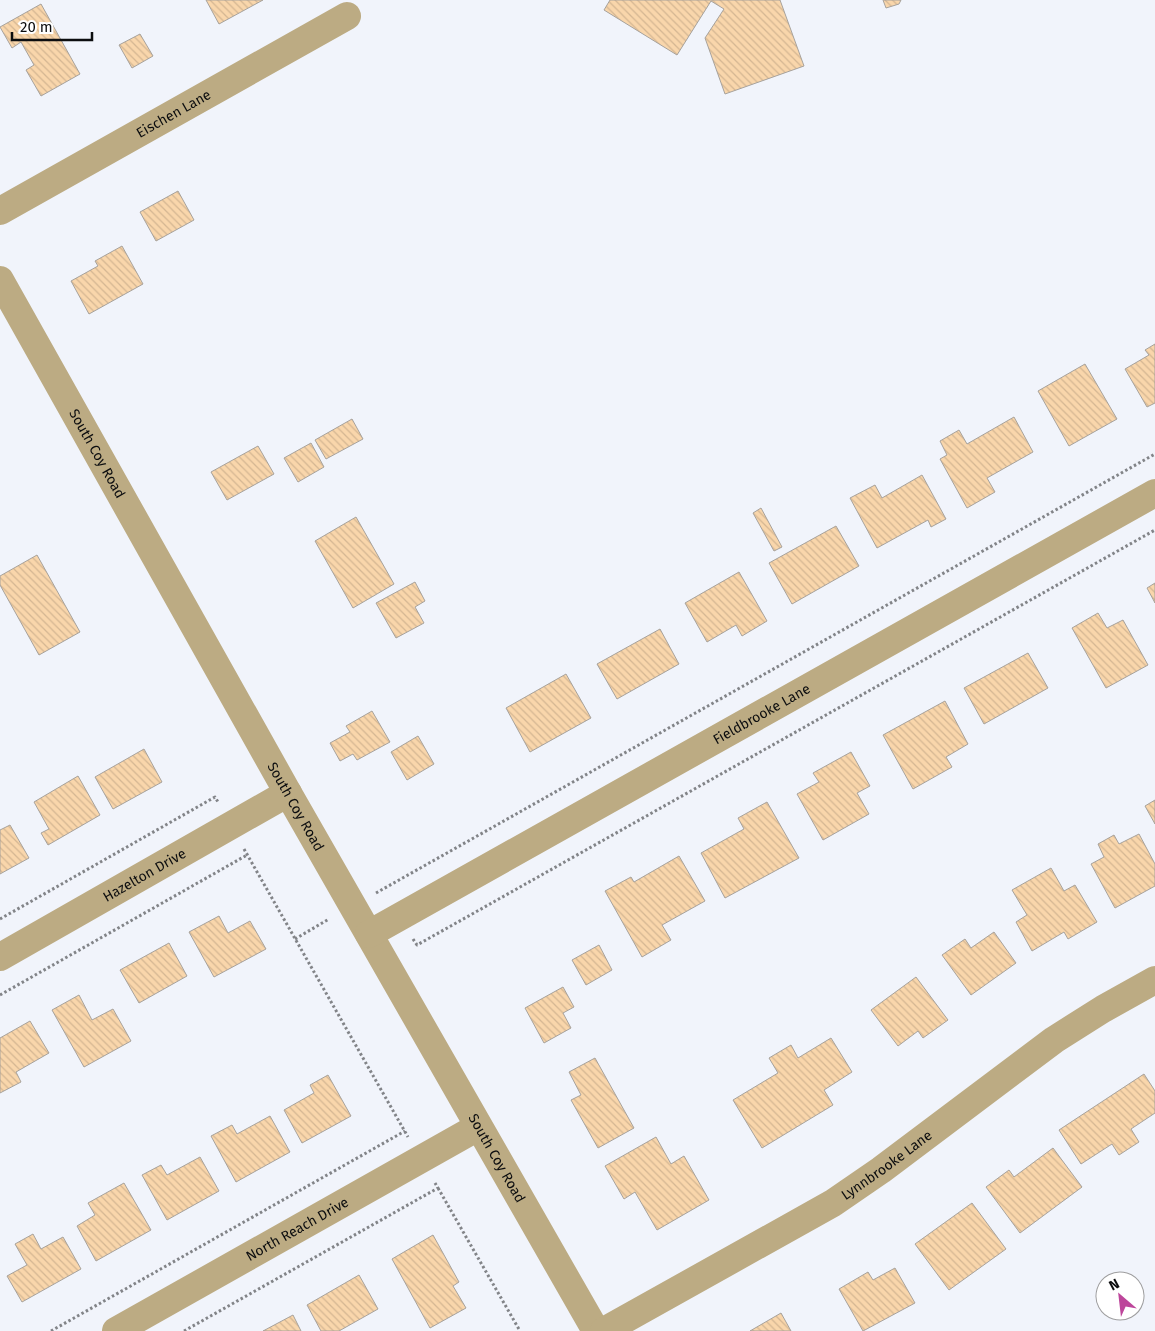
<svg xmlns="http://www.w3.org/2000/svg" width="1155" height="1331" font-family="'Fira Sans',sans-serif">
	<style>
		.building { fill: url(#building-back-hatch); stroke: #a7a29c }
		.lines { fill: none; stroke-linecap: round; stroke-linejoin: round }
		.path { stroke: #828488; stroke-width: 3; stroke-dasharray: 2.5 2.5; stroke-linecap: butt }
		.minor { stroke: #bcab83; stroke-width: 28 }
		.labels { text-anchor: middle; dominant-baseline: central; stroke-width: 4; stroke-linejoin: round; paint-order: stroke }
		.street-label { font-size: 14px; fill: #0c0d0f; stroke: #fff }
	</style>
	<defs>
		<pattern id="building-back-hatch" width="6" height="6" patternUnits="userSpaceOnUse" patternTransform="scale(1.25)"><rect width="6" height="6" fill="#f9d6ab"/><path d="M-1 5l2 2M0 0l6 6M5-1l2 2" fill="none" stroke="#d4b692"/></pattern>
	</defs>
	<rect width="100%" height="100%" fill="#f1f4fb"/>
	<path class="building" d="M206 0H263L219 24Z
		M610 0H780L804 66 725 94 705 38 724 9 711 1 677 55 604 10Z
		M883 0H901L899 4 886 8Z
		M41 4 80 74 41 96 26 70 34 65 21 42 12 48 0 27Z
		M140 34 153 56 132 68 119 45Z
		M178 191 194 220 156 241 140 212Z
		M122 246 143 284 89 314 71 281 98 266 95 261Z
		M1155 344V403L1147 407 1125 369 1149 355 1145 350Z
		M1085 364 1117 419 1069 446 1038 391Z
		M1014 417 1033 452 987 478 995 492 967 508 940 459 947 455 940 441 959 430 967 444Z
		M352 419 363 439 326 459 315 440Z
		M311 443 324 467 298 482 284 458Z
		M258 446 274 474 227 500 211 472Z
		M922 475 946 519 931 527 928 520 877 548 850 498 875 485 882 498Z
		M761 508 782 547 774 551 753 513Z
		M356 517 394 584 353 608 315 541Z
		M836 526 859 566 792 604 769 563Z
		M37 555 80 632 39 655 0 585V576Z
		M739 572 767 621 742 636 736 625 707 642 685 603Z
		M415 582 425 601 415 607 424 623 396 638 376 603Z
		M1155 583V603L1147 588Z
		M1098 613 1107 628 1123 620 1148 665 1106 688 1072 628Z
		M660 629 679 664 617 699 597 664Z
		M1028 653 1048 688 984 724 964 688Z
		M566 674 591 718 530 752 506 708Z
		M945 701 968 744 946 757 952 767 913 789 883 735Z
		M372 711 390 742 357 760 353 754 340 761 330 743 350 732 346 726Z
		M418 736 434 764 407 780 391 752Z
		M144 749 162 782 113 809 95 777Z
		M851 752 870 786 857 793 869 814 823 840 797 794 819 782 813 773Z
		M78 776 100 815 48 845 41 833 49 829 34 802Z
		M1155 800V824L1145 806Z
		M767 802 799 858 725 898 701 853 744 829 738 818Z
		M10 825 29 858 0 874V830Z
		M1139 834 1155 864V886L1115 908 1091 864 1104 857 1098 844 1114 835 1119 844Z
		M679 856 705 901 662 925 671 940 642 957 605 891 631 877 634 882Z
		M1051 868 1064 891 1075 885 1097 922 1068 939 1064 932 1032 951 1016 922 1027 915 1012 890Z
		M219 916 228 933 250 921 266 949 214 977 189 932Z
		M994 932 1016 963 971 995 942 955 965 939 971 948Z
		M169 943 187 976 139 1003 120 970Z
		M599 945 612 970 586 985 572 960Z
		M916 977 948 1020 923 1038 918 1031 898 1046 871 1010Z
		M563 987 574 1007 563 1013 571 1028 544 1043 525 1008Z
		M79 995 92 1020 113 1009 131 1041 84 1067 52 1010Z
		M30 1021 49 1053 16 1072 21 1082 0 1093V1038Z
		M831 1038 852 1072 824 1090 833 1105 762 1148 733 1100 778 1073 769 1058 791 1045 798 1058Z
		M595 1058 634 1128 598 1148 571 1100 581 1095 569 1072Z
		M1144 1074 1155 1091V1113L1131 1129 1139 1142 1119 1155 1112 1144 1081 1164 1059 1130Z
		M328 1075 351 1116 302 1143 284 1110 314 1093 310 1085Z
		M270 1116 290 1152 236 1182 211 1136 232 1125 237 1134Z
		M656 1137 671 1164 684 1156 709 1200 657 1230 635 1192 624 1199 605 1166Z
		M1053 1148 1082 1187 1020 1233 986 1187 1009 1170 1014 1177Z
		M200 1157 219 1191 167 1220 142 1175 161 1165 167 1175Z
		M124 1183 151 1230 96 1261 77 1226 95 1215 88 1203Z
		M972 1203 1006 1249 949 1290 915 1244Z
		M33 1234 41 1249 63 1237 81 1269 22 1302 7 1276 27 1265 15 1244Z
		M433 1235 459 1282 453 1286 466 1308 430 1328 392 1259Z
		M895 1268 915 1303 863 1331 839 1289 868 1272 873 1280Z
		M359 1275 378 1309 339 1331H321L307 1305Z
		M781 1313 791 1331H750Z
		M293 1315 301 1331H263Z"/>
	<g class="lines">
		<path class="path" d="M244 849 408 1137
			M376 893 1155 454
			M0 919 215 797 218 802
			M295 939 329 919
			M413 939 417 945 1155 530
			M0 995 247 855
			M438 1188 520 1331
			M51 1331 405 1131
			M184 1331 438 1188 435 1183"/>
		<g class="minor">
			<path id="s1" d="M0 211 347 16"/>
			<path id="s2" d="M0 280 288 793 596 1331"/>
			<path id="s3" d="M369 934 1155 493"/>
			<path id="s4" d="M0 957 288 793"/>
			<path id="s5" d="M116 1331 478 1127"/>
			<path id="s6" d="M604 1331 833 1203 881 1170 1054 1040 1103 1009 1155 980"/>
		</g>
	</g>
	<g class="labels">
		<g class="street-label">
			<text stroke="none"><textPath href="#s1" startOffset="199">Eischen Lane</textPath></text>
			<text stroke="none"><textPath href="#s2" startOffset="199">South Coy Road</textPath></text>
			<text stroke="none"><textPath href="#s3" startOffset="450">Fieldbrooke Lane</textPath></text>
			<text stroke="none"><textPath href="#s2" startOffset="604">South Coy Road</textPath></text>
			<text stroke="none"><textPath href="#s4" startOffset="166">Hazelton Drive</textPath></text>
			<text stroke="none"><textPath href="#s2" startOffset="1009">South Coy Road</textPath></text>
			<text stroke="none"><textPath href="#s6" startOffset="328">Lynnbrooke Lane</textPath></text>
			<text stroke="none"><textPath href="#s5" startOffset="208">North Reach Drive</textPath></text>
		</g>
	</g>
	<g transform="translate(1120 1296) rotate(332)"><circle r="24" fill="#ffffff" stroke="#9e9e9f"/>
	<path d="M0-4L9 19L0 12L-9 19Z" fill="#bd469b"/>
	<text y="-8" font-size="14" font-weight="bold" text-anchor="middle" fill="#0c0d0f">N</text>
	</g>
	<path d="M12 32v8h80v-8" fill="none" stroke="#0c0d0f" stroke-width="2.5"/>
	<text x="20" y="32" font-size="15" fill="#0c0d0f" stroke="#ffffff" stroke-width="4" paint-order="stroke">20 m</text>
</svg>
